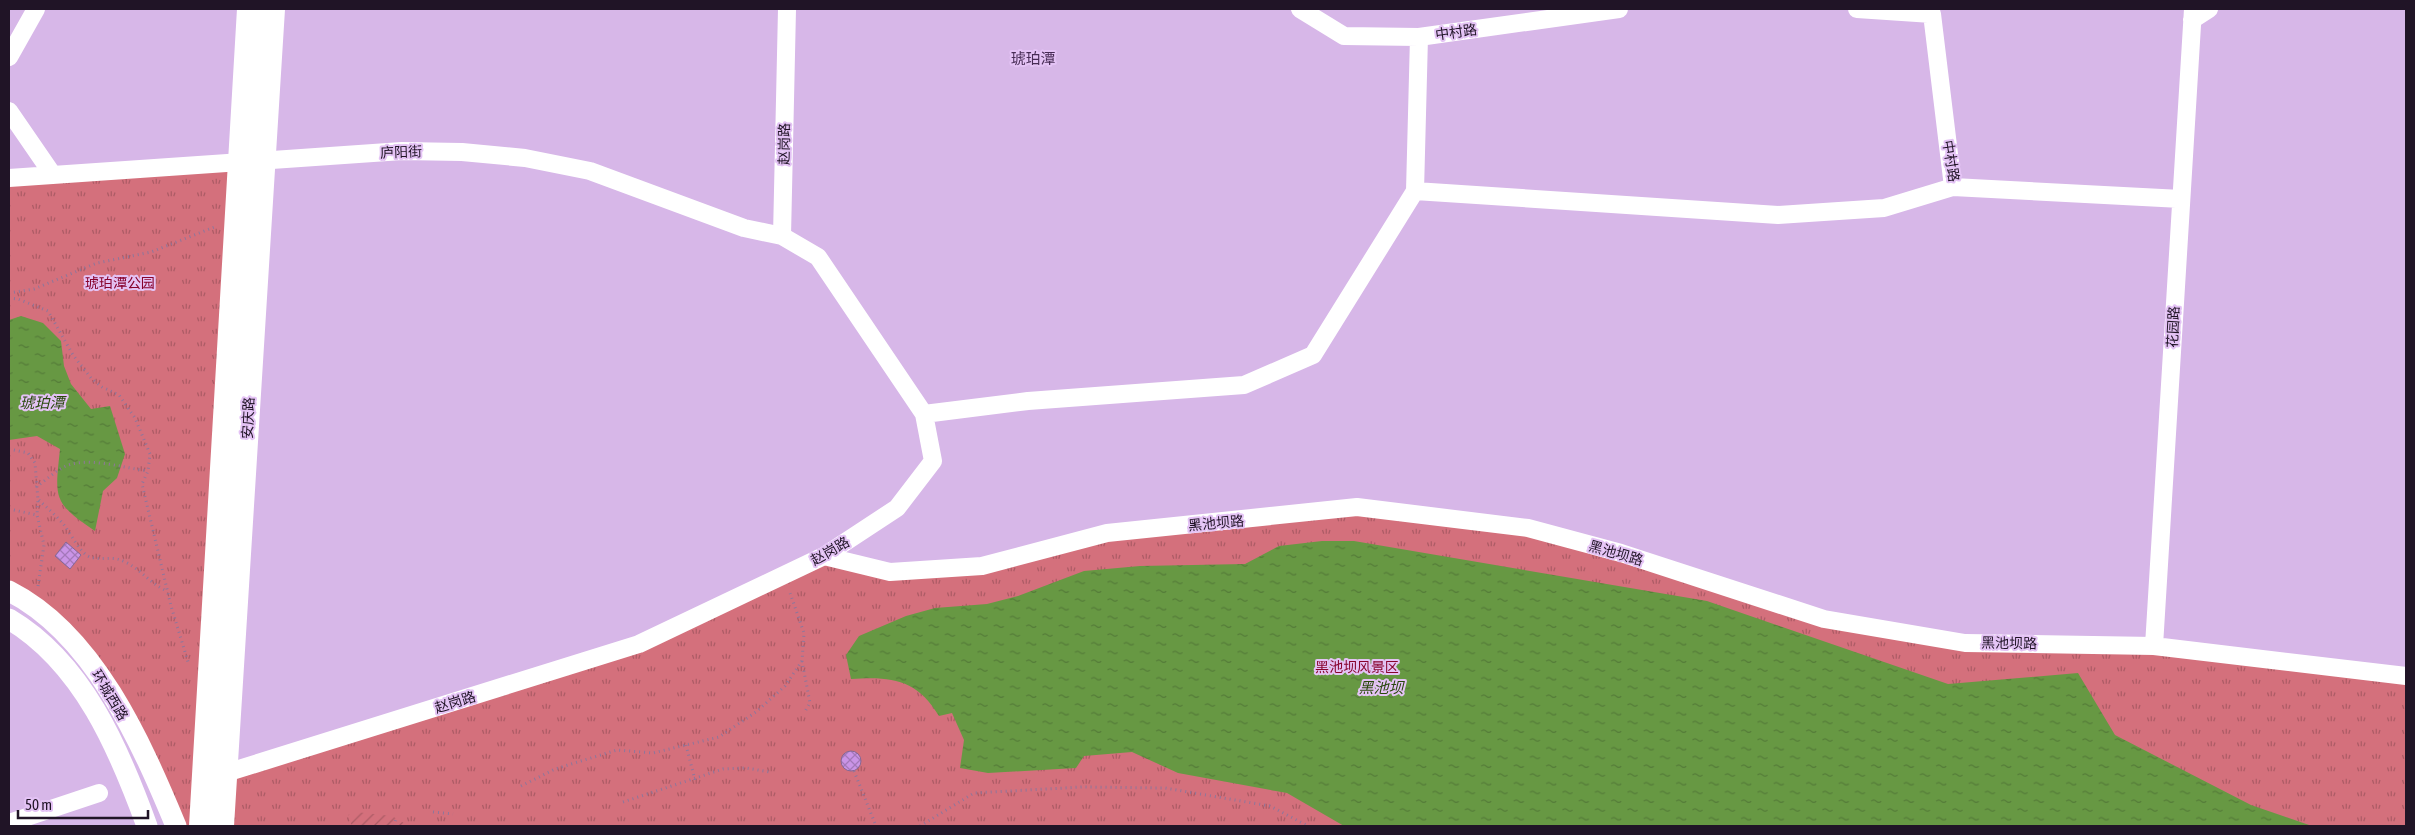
<svg xmlns="http://www.w3.org/2000/svg" width="2415" height="835" font-family="'Asap Condensed','Noto Sans SC',sans-serif">
	<style>
		.park { fill: url(#park-tufts) }
		.garden { fill: url(#garden-furrows) }
		.water { fill: url(#water-ripples) }
		.building { fill: url(#building-cross-hatch); stroke: #866895 }
		.lines { fill: none; stroke-linecap: round; stroke-linejoin: round }
		.path { stroke: #8f769b; stroke-width: 3; stroke-dasharray: 1 4; stroke-linecap: butt }
		.minor { stroke: #fff; stroke-width: 18 }
		.tertiary { stroke: #fff; stroke-width: 21 }
		.secondary { stroke: #fff; stroke-width: 24 }
		.labels { text-anchor: middle; dominant-baseline: central; stroke-width: 4; stroke-linejoin: round; paint-order: stroke }
		.street-label { font-size: 14px; fill: #201426; stroke: #e4c3f5 }
		.park-label { font-size: 14px; fill: #87032d; stroke: #e4c3f5 }
		.neighbourhood-label { font-size: 15px; fill: #472c55; stroke: #e4c3f5 }
		.water-label { font-size: 15px; font-style: italic; fill: #29490c; stroke: #e4c3f5 }
	</style>
	<defs>
		<pattern id="park-tufts" width="24" height="20" patternUnits="userSpaceOnUse" patternTransform="scale(1.25)"><rect width="24" height="20" fill="#d4707c"/><path d="M3 7l-1-3M5 7V3M7 7l1-3M15 17l-1-3M17 17v-4M19 17l1-3" fill="none" stroke="#ac5b65"/></pattern>
		<pattern id="garden-furrows" width="10" height="10" patternUnits="userSpaceOnUse" patternTransform="scale(1.25)"><rect width="10" height="10" fill="#d4707c"/><path d="M-1 1l2-2M0 10L10 0M9 11l2-2" fill="none" stroke="#ac5b65"/></pattern>
		<pattern id="water-ripples" width="26" height="14" patternUnits="userSpaceOnUse" patternTransform="scale(1.25)"><rect width="26" height="14" fill="#679843"/><path d="M2 4q2-2 4 0t4 0M15 11q2-2 4 0t4 0" fill="none" stroke="#547b38"/></pattern>
		<pattern id="building-cross-hatch" width="8" height="8" patternUnits="userSpaceOnUse" patternTransform="scale(1.25)"><rect width="8" height="8" fill="#ca94e6"/><path d="M0 0l8 8M0 8l8-8" fill="none" stroke="#a478ba"/></pattern>
	</defs>
	<rect width="100%" height="100%" fill="#d7b7e8"/>
	<path class="park" d="M239 163 201 826H176L98 674 9 591V178Z
		M1357 507 1528 528 1824 619 1965 643 2154 646 2406 676V826H222L226 773 639 644 824 556 890 572 982 566 1107 533Z"/>
	<path class="garden" d="M356 812 392 816 409 826H352L348 815Z"/>
	<path class="water" d="M21 316 43 323 61 341 64 366 71 384 91 409 110 406 125 454 117 478 103 491 95 531C52 502 55 498 60 449L37 436 9 440V320Z
		M1322 541H1354L1707 601 1948 684 2078 673 2115 735 2251 805 2312 826H1344L1287 793 1178 773 1132 752 1084 756 1076 768 988 773 960 768 964 740 952 713 939 716C917 679 891 676 851 679L846 655 859 636 906 616 935 608 987 604 1018 596 1084 571 1140 566 1245 564 1279 546Z"/>
	<path class="building" d="M66 542 81 555 70 569 55 556Z
		M841 761a10 10 0 1 1 20 0a10 10 0 1 1-20 0Z"/>
	<g class="lines">
		<path class="path" d="M9 293 34 289 97 263 151 252 217 226
			M9 298 18 299 48 311 73 355 91 378 102 387 119 395 135 418 150 454 148 471 142 484 171 606 189 665
			M9 449 28 453 35 463 38 500 37 515 44 545 38 586
			M36 487C45 481 53 473 62 468 83 455 124 468 148 471
			M39 500C47 508 57 516 64 525 71 534 79 551 88 556 99 562 111 555 123 561 140 568 150 584 167 591
			M9 509 37 515
			M802 661 810 703 804 713
			M686 745 695 780
			M854 771 876 826
			M521 786 555 769 617 750 653 753 719 737 756 712 785 686 802 661 804 633 789 590
			M623 802 723 769 746 768 770 772
			M433 812 453 814
			M394 826 396 819
			M920 826 974 793 1082 787 1165 788 1270 806 1308 826"/>
		<path class="minor" d="M1300 9 1344 36 1419 37 1619 9
			M1857 9 1932 14 1953 187 2181 199
			M2192 20 2209 9
			M9 57 36 9
			M9 111 53 175
			M9 178 402 151 462 152 525 158 590 171 744 228 782 236
			M1415 191 1419 37
			M924 414 1028 401 1244 385 1313 355 1415 191 1778 215 1884 208 1953 187
			M824 556 890 572 982 566 1107 533 1357 507 1528 528 1621 553 1824 619 1965 643 2154 646 2406 676
			M2154 646 2193 9
			M226 773 639 644 824 556 897 508 933 461 924 414 818 257 782 236 787 9
			M9 823 99 793"/>
		<path class="tertiary" d="M9 591C94 634 141 742 176 826
			M9 619C83 663 119 749 147 826"/>
		<path class="secondary" d="M201 826 249 9
			M222 826 273 9"/>
	</g>
	<g class="labels">
		<g class="street-label">
			<text transform="translate(1456 32) rotate(-8)">中村路</text>
			<text transform="translate(784 144) rotate(-89)">赵岗路</text>
			<text transform="translate(401 152) rotate(-2)">庐阳街</text>
			<text transform="translate(1951 161) rotate(81)">中村路</text>
			<text transform="translate(2173 327) rotate(-87)">花园路</text>
			<text transform="translate(248 418) rotate(-87)">安庆路</text>
			<text transform="translate(1216 523) rotate(-5)">黑池坝路</text>
			<text transform="translate(830 551) rotate(-30)">赵岗路</text>
			<text transform="translate(1616 553) rotate(16)">黑池坝路</text>
			<text transform="translate(2009 643) rotate(1)">黑池坝路</text>
			<text transform="translate(110 695) rotate(59)">环城西路</text>
			<text transform="translate(455 702) rotate(-17)">赵岗路</text>
		</g>
		<g class="park-label">
			<text x="120" y="283">琥珀潭公园</text>
			<text x="1357" y="667">黑池坝风景区</text>
		</g>
		<g class="neighbourhood-label">
			<text x="1033" y="58">琥珀潭</text>
		</g>
		<g class="water-label">
			<text x="42" y="402">琥珀潭</text>
			<text x="1381" y="687">黑池坝</text>
		</g>
	</g>
	<rect width="2415" height="835" fill="none" stroke="#201426" stroke-width="20"/>
	<path d="M18 810v8h130v-8" fill="none" stroke="#201426" stroke-width="2.5"/>
	<text x="25" y="810" font-size="15" fill="#201426" stroke="#e4c3f5" stroke-width="4" paint-order="stroke">50 m</text>
</svg>
